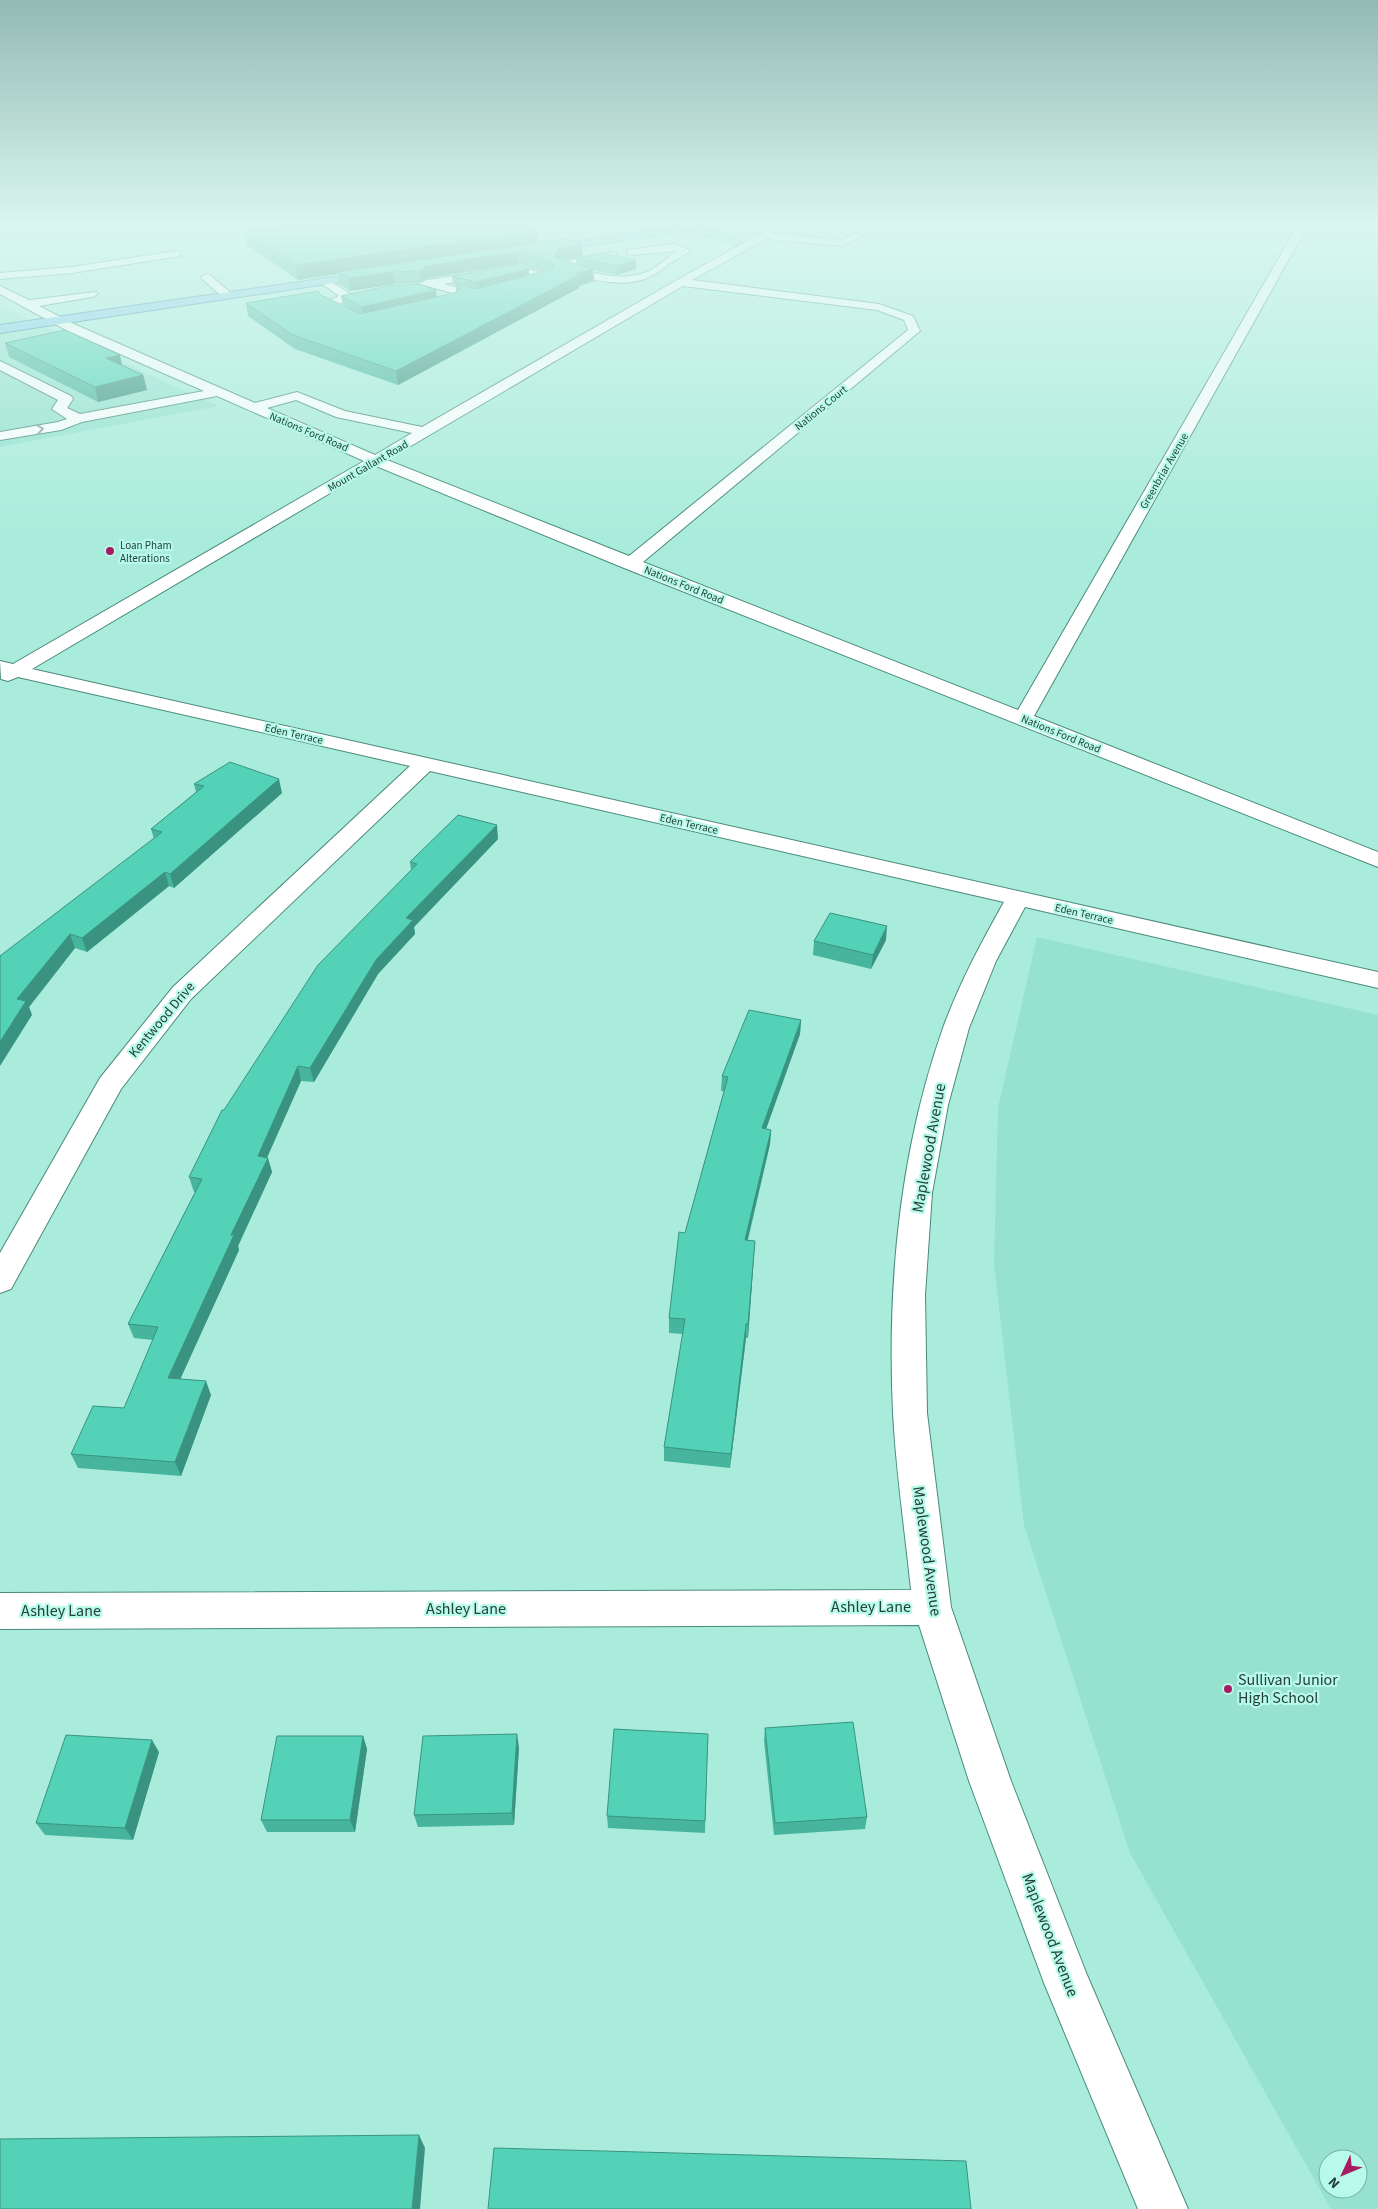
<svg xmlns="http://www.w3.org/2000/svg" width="1378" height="2209" font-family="'Source Sans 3',sans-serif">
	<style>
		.built { fill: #96e2cf; fill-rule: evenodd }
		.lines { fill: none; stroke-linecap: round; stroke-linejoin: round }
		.minor-casing { stroke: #4a8a7b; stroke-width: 2 }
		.major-casing { stroke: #2d80a5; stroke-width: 2 }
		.minor { fill: #fff; fill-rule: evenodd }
		.major { fill: #83c8ec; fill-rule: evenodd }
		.wall { fill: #47b59d }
		.shaded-wall { fill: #3a9380 }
		.building { fill: #53d2b7; stroke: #3a9380 }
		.oneway { stroke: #92a09c }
		.poi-dot { fill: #a61b60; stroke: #b7fae9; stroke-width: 2 }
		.labels { text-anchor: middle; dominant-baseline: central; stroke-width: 4.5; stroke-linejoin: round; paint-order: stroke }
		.far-street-label { font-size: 11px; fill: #25403a; stroke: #b7fae9 }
		.far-poi-label { font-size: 11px; fill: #25403a; stroke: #b7fae9; text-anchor: start }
		.street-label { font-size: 14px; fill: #25403a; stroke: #b7fae9 }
		.near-street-label { font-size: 16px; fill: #25403a; stroke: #b7fae9 }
		.near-poi-label { font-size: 16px; fill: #25403a; stroke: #b7fae9; text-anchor: start }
	</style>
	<rect width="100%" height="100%" fill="#aaecdb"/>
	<path class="built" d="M0 305 52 330 218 406 0 447Z
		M1037 937 1378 1015V2209H1331L1130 1853 1024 1525 994 1264 998 1108ZM1328 2159H1358V2189H1328Z"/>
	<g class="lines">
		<defs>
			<path id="minor" d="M264 223H276L293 236 292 238H284Z
				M759 223H769L771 234 841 240 857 233 862 236 843 246 766 239 692 280 879 304 913 316 920 331 643 562 1018 710 1299 223H1309L1034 716 1378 852V867L624 568 376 466 32 669 1378 972V988L1025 907 996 961 969 1028 948 1105 932 1193 925 1295 927 1413 951 1607 1011 1781 1087 1975 1188 2209H1138L1044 1983 969 1781 919 1625 0 1629V1593L911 1590C905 1531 896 1472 893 1413 887 1284 900 1150 943 1028 959 984 981 943 1004 902L430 771 191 999 121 1089 11 1289 0 1293V1253L100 1078 173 987 410 766 18 677 8 681 1 679 0 661 13 664 364 461 217 396 82 422 61 430 0 440V432L58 422 67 419 52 409 58 400 0 370V361L71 396 73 399 67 408 80 414 204 391 68 331 0 294V286L29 300 96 292 98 294 92 297 39 306 76 325 255 403 297 392 345 411 422 427 677 280 760 234 762 232ZM683 286 877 310 904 320 908 330 629 556 387 460ZM296 400 336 417 412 433 375 455 267 408Z
				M674 244 690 250C683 258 672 261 665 267 635 294 593 280 558 270L557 268 560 262 612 252 616 253V257L568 266C594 273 623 283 649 271 659 266 667 258 677 251L631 255 627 254V250Z
				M176 251 180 252V256L72 273 0 279V273L72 267Z
				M518 266 552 276 553 278 552 280 477 300 385 274 384 272 389 269 429 280ZM518 272 536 278 477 293 444 284Z
				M206 274 210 275 232 294 234 296 232 298H224L202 279 201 277Z
				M325 278 352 295 354 297 337 305 357 316 359 318 357 320H349L324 306 322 304 339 296 321 283 319 281 321 279Z"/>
			<path id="major" d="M702 223H728L723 226 700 229 724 233 742 242 737 245 718 238 693 234V230L544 252 539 249 544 246Z
				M376 271 381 274 380 276 0 333V325Z"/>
		</defs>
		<use href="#minor" class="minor-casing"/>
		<use href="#major" class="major-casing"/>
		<use href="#minor" class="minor"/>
		<use href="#major" class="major"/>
	</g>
	<path class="wall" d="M290 226H515L538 243 583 256 561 260 576 264V258L636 260V269L617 275 593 270 594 281 579 286V288L398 385 295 349 248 316 246 303 321 295 360 314 343 305 341 296 436 297 454 293 456 292V285L453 284 452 276 529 275 543 272 518 264 429 278 421 283 395 284 350 291 339 284 338 274 298 280 246 244 244 231Z
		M5 343 122 365 143 375 147 390 98 402 9 357Z
		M194 784 282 793 174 888 169 886 87 952 75 948 29 1007 32 1015 0 956 154 839 151 829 196 792Z
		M498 839 414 927 415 934 378 974 314 1082 301 1081 267 1157 272 1172 238 1246 239 1250 180 1379 211 1395 181 1476 78 1468 71 1454 124 1408 153 1340 134 1338 128 1324 195 1192H194L189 1177 224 1110 411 870 410 862Z
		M886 940 871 969 813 955 814 941Z
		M801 1020 800 1034 766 1129 771 1130 770 1144 748 1240 755 1241 754 1255 748 1338H746L730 1468 664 1461V1447L683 1334 669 1333V1318L685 1233 724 1091H721L722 1076Z
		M765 1728 867 1817 865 1829 774 1835 764 1741Z
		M708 1734 705 1833 608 1828 607 1816Z
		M363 1736 367 1749 355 1832H267L261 1820Z
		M519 1747 514 1825 418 1827 414 1815Z
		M159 1752 133 1840 45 1835 36 1823Z"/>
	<path class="shaded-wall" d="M480 223H533L480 230Z
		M538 231 539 245 338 272V274L298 280 296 265Z
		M582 244 583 256 560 260 555 267V255L559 248Z
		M517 252 518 264 429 278 421 283 420 271 427 266Z
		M636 260V269L617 275V266Z
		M529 269V278L477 291 476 282Z
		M593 269 594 281 579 286V288L398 385 396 371 575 274Z
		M393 272 395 284 350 291 349 278Z
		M436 290 437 300 363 316 362 307Z
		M120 355 123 369 106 358Z
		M143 375 147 390 98 402 95 387Z
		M279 779 282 793 174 888 170 874Z
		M497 825 498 839 414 927 415 934 378 974 314 1082 310 1068 376 960 406 918Z
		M165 872 169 886 87 952 82 938Z
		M887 926 886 940 871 969 873 955Z
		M70 934 75 948 29 1007 32 1015 0 1066V1042L17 999Z
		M801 1020 800 1034 761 1143 762 1128Z
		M298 1066 301 1081 263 1167 268 1158 272 1172 238 1246 239 1250 174 1393 168 1378 231 1235 258 1156Z
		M771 1130 770 1144 744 1254 745 1240Z
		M755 1241 754 1255 748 1338V1324Z
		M746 1324V1338L730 1468 731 1454Z
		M206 1381 211 1395 181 1476 175 1462Z
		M517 1734 519 1747 514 1825 512 1813Z
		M363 1736 367 1749 355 1832 350 1820Z
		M152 1740 159 1752 133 1840 125 1828Z
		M419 2135 425 2148 420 2209H412Z"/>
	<path class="building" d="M301 223H504L538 231 296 265 244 231 290 226 292 224Z
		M563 239 582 244 559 248 555 255 556 258 593 269 575 274 579 275 396 371 293 335 246 303 318 291 321 295 360 314 454 293 462 288 455 283 476 289 552 269 554 265 552 262 517 252 427 266 420 271 393 272 349 278 338 272Z
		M604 253 636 260 617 266 576 258Z
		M517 265 529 269 476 282 452 276Z
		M419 284 436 290 362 307 341 296 388 286Z
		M65 330 120 355 106 358 143 375 95 387 5 343Z
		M230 762 279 779 170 874 165 872 82 938 70 934 17 999 26 1001 0 1042V956L162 832 151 829 204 786 194 784Z
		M458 815 497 825 406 918 413 920 376 960 310 1068 298 1066 258 1156 268 1158 231 1235H234L168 1378 206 1381 175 1462 71 1454 93 1406 124 1408 158 1327 128 1324 202 1179 189 1177 222 1110H224L318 965 417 864 410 862Z
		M830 913 887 926 873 955 814 941Z
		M749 1010 801 1020 762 1128 771 1130 745 1240 755 1241 748 1324H746L731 1454 664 1447 685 1319 669 1318 679 1232 685 1233 728 1077 722 1076Z
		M853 1722 867 1817 775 1823 765 1728Z
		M614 1729 708 1734 705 1821 607 1816Z
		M517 1734 512 1813 414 1815 423 1736Z
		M66 1735 152 1740 125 1828 36 1823Z
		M277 1736H363L350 1820H261Z
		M419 2135 412 2209H0V2139Z
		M494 2148 966 2161 971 2209H488Z"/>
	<defs><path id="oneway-chevron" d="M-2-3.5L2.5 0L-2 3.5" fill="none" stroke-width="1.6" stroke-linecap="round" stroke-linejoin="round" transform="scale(1.25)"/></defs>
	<use class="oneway" href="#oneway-chevron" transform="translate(40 429) rotate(-9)"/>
	<linearGradient id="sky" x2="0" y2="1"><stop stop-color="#93bab4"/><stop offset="0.42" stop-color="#d9f6ef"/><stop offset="1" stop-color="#d9f6ef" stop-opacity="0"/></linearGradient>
	<rect width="1378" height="532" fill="url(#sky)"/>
	<g class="poi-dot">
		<circle cx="110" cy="551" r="5"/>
		<circle cx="1228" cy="1689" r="5"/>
	</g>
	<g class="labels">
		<g class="far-street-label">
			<text transform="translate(821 408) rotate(-39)">Nations Court</text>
			<text transform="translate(309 432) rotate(23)">Nations Ford Road</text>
			<text transform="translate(368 466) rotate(-30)">Mount Gallant Road</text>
			<text transform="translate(1164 471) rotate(-60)">Greenbriar Avenue</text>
			<text transform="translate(684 585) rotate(22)">Nations Ford Road</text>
			<text transform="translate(294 734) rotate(13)">Eden Terrace</text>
			<text transform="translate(1061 734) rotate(22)">Nations Ford Road</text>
			<text transform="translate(689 824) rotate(13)">Eden Terrace</text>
			<text transform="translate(1084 914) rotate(13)">Eden Terrace</text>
		</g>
		<g class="far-poi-label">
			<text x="120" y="545">Loan Pham<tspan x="120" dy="13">Alterations</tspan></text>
		</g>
		<g class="street-label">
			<text transform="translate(162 1020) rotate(-50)">Kentwood Drive</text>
		</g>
		<g class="near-street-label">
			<text transform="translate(929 1148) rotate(-80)">Maplewood Avenue</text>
			<text transform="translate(927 1551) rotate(82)">Maplewood Avenue</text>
			<text x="871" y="1607">Ashley Lane</text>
			<text x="466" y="1609">Ashley Lane</text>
			<text x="61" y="1611">Ashley Lane</text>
			<text transform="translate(1050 1935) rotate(69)">Maplewood Avenue</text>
		</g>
		<g class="near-poi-label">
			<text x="1238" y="1680">Sullivan Junior<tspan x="1238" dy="18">High School</tspan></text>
		</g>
	</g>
	<g transform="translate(1343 2174) rotate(226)"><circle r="24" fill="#b7fae9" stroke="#7db0a3"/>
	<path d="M0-4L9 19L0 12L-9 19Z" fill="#a61b60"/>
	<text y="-8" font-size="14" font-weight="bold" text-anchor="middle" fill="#25403a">N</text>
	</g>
</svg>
